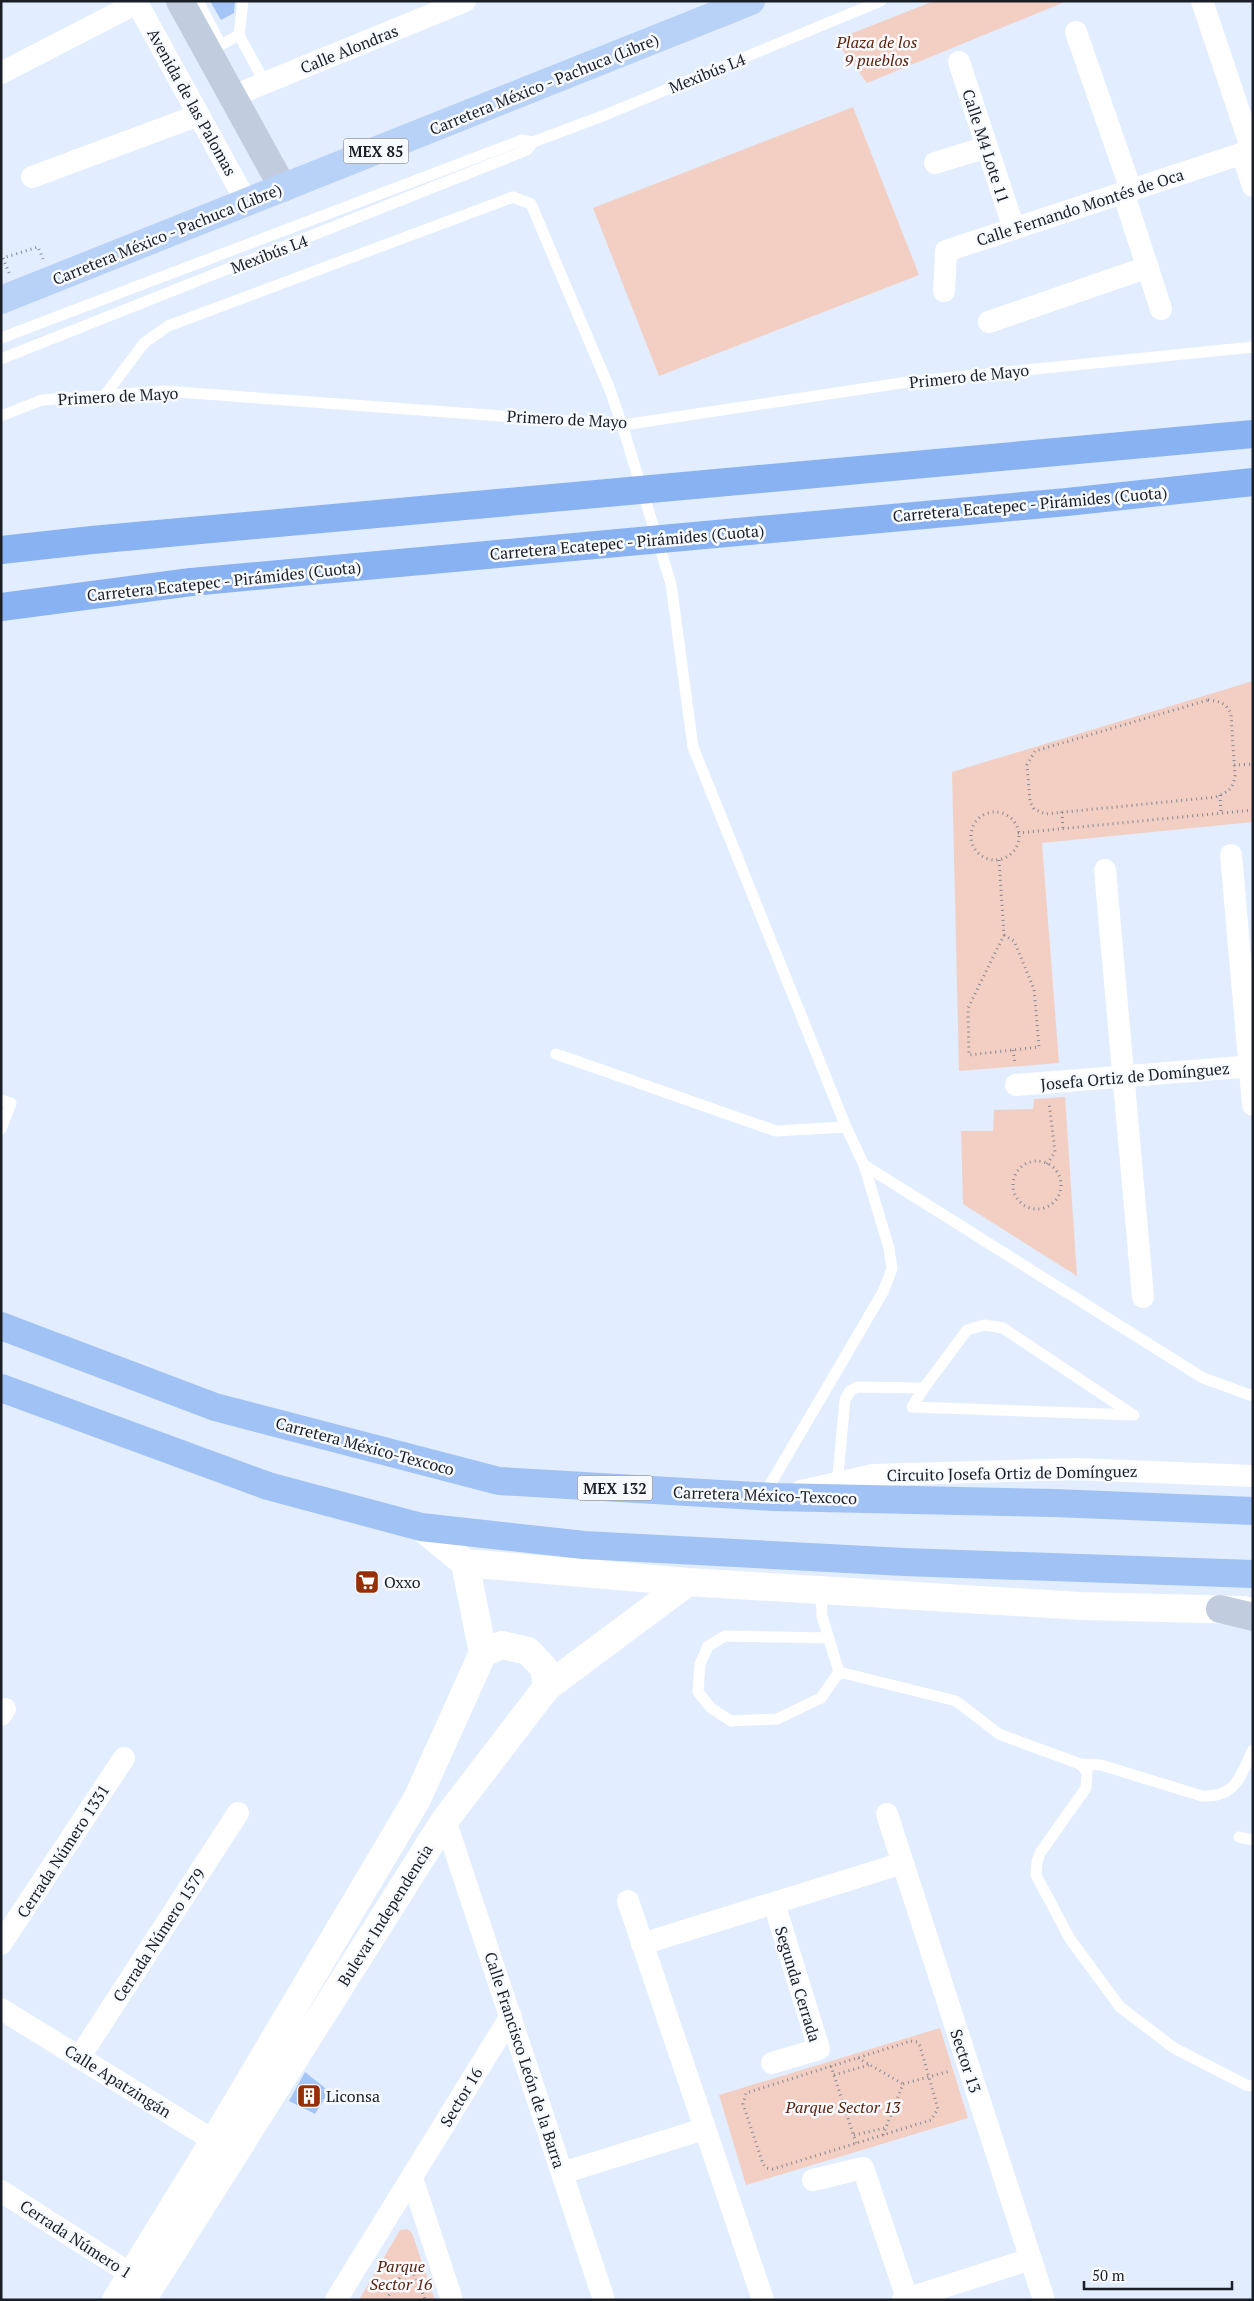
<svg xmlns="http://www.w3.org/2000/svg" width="1254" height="2301" font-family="'PT Serif',serif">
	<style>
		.green { fill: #f3cfc3 }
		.building { fill: #a5c5f6 }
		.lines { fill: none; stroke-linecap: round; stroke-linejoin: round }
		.path { stroke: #828a97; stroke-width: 3; stroke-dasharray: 1 4; stroke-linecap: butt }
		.service { stroke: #fff; stroke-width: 11 }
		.minor { stroke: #fff; stroke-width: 22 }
		.tertiary { stroke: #fff; stroke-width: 28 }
		.secondary { stroke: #c1cdde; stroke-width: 28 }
		.primary { stroke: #b8d1f7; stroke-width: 28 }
		.trunk { stroke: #a0c2f4; stroke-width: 28 }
		.motorway { stroke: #89b2f2; stroke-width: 28 }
		.labels { text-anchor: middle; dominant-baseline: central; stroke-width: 5; stroke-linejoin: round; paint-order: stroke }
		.shield { fill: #f7fafe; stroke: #5c6168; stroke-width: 1 }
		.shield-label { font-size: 15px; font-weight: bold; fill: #1a1f27 }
		.park-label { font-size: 16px; font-style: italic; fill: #5c1e08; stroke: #f7fafe }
		.street-label { font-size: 16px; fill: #1a1f27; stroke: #f7fafe }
		.poi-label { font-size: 16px; fill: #1a1f27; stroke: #f7fafe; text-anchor: start }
	</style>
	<rect width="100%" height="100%" fill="#e2edff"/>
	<path class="green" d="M934 1H1067L867 83 835 40Z
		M853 107 919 275 659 376 593 208Z
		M1253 681V822L1042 843 1059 1063 959 1071 952 772Z
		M1065 1097 1077 1276 963 1204 961 1131H993L994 1110 1033 1109 1034 1099Z
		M940 2028 968 2118 746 2185 719 2095Z
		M407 2229 412 2233 435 2300H359L400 2230Z"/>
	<path class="building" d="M210 1H235L234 13 221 20Z
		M305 2072 329 2091 315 2114 289 2101Z"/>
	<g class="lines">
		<path class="path" d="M9 273 3 258 38 247 43 259
			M1208 700C1220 701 1226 703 1231 714L1235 776C1233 789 1228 792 1216 797L1045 814 1034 809 1030 802 1027 765 1035 751Z
			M1234 765 1253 764
			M1220 795 1221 813
			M971 836a24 24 0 1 1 48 0a24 24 0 1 1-48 0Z
			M1062 812 1063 829
			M1018 833 1253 810
			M999 860 1004 935 968 1008 969 1055 1039 1047 1034 989 1014 941 1004 935
			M1013 1050 1015 1064
			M1013 1185a24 24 0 1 1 48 0a24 24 0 1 1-48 0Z
			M1047 1164 1055 1152 1049 1102
			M911 2041 917 2042 920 2046 938 2109 931 2120 773 2169 766 2168 763 2164 743 2104 746 2093Z
			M858 2058 903 2084
			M831 2066 856 2143
			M834 2075 869 2065
			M854 2135 885 2128
			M883 2135 903 2084 950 2071
			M386 2300C406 2266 410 2256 425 2300"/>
		<path class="service" d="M198 1 221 45
			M239 35 243 1
			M208 52 239 35 265 83
			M1 338 522 140 533 142 605 115 881 1
			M1 359 527 150 533 142
			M105 395 144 343 168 326 513 197 531 204 610 390 624 431 671 584 693 747 846 1127
			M1 416 42 400 164 391 623 425 908 382 1253 347
			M556 1054 776 1131 846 1127 864 1165 889 1248 892 1269 883 1292 764 1495
			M1 1100 11 1103 1 1129
			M864 1165 1203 1378 1253 1396
			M924 1388 967 1330 984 1325 1003 1328 1132 1414
			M837 1485 845 1400 850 1391 857 1387 924 1388 912 1407 1134 1415
			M821 1590 822 1616 839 1672 956 1701 999 1734 1080 1764 1101 1765 1202 1796C1236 1798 1240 1776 1253 1750
			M829 1638 725 1636 708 1646 700 1664 698 1692 711 1708 731 1721 777 1719 821 1698 839 1672
			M1080 1764 1087 1772 1086 1788 1040 1853 1037 1862 1036 1875 1070 1939 1120 2007 1174 2048 1246 2085 1253 2086
			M1239 1837 1253 1840"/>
		<path class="minor" d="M136 1 247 203
			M1202 1 1252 150
			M1076 32 1131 190
			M959 62 1014 229
			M1 73 137 3
			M233 96 465 1
			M1242 153 1253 186
			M935 163 987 147
			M32 177 199 115
			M1123 192 1161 309
			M944 291 946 251 1253 150
			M989 322 1148 267
			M1231 855 1253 1105
			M1105 870 1143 1297
			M1016 1085 1253 1066
			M801 1491 873 1475 1077 1469 1253 1476
			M1 1715 5 1709
			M887 1814 1044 2300
			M445 1820 604 2300
			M628 1901 763 2300
			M1 1944 124 1758
			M642 1944 903 1863
			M1 2009 229 2150
			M79 2058 238 1813
			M772 2063 819 2049 774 1903
			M562 2173 704 2129
			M412 2178 452 2300
			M813 2180 863 2168 907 2298
			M1 2191 145 2283
			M336 2300 511 2016
			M903 2300 1031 2259"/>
		<path class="tertiary" d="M421 1527 465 1563 688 1582 1081 1606 1245 1610
			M483 1653 502 1645 528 1651 544 1668 547 1687
			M116 2300 214 2141 417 1799 483 1653 465 1563
			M142 2300 445 1820 547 1687 688 1582"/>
		<path class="secondary" d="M180 1 283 188
			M1220 1609 1253 1617"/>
		<path class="primary" d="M1 300 751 1"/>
		<path class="trunk" d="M1 1326 215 1407 499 1481 774 1497 1054 1503 1253 1511
			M1 1388 268 1486 421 1527 584 1545 904 1562 1253 1574"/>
		<path class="motorway" d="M1 550 92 540 1253 434
			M1 607 191 582 1067 502 1253 482"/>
	</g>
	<defs>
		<symbol id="supermarket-square" viewBox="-11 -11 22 22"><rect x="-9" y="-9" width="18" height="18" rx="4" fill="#953004" stroke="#f7fafe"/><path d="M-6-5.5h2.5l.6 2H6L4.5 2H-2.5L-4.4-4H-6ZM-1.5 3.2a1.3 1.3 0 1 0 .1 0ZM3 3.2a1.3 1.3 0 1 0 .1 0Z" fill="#fff"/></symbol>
		<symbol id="building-square" viewBox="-11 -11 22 22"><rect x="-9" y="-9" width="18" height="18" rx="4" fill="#953004" stroke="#f7fafe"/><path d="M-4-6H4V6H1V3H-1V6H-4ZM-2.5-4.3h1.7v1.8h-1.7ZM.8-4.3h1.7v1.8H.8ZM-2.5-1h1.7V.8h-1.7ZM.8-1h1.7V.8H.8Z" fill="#fff"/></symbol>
	</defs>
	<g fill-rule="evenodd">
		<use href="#supermarket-square" x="353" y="1568" width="28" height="28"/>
		<use href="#building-square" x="295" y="2082" width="28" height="28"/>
	</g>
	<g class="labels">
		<g class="shield">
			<rect x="343.5" y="138.5" width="65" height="25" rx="4"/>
			<rect x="577.5" y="1475.5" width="75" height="25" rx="4"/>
		</g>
		<g class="shield-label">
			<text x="376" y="151">MEX 85</text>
			<text x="615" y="1488">MEX 132</text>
		</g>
		<g class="park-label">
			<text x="877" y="42">Plaza de los<tspan x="877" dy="18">9 pueblos</tspan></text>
			<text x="843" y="2107">Parque Sector 13</text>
			<text x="401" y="2266">Parque<tspan x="401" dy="18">Sector 16</tspan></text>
		</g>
		<g class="street-label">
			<text transform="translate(349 49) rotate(-22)">Calle Alondras</text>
			<text transform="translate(707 73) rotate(-22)">Mexibús L4</text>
			<text transform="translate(544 84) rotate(-22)">Carretera México - Pachuca (Libre)</text>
			<text transform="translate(192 102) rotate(61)">Avenida de las Palomas</text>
			<text transform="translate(986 146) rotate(72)">Calle M4 Lote 11</text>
			<text transform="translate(1080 207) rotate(-18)">Calle Fernando Montés de Oca</text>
			<text transform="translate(167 234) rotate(-22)">Carretera México - Pachuca (Libre)</text>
			<text transform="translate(269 254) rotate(-21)">Mexibús L4</text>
			<text transform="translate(969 376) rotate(-6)">Primero de Mayo</text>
			<text transform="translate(118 396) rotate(-3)">Primero de Mayo</text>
			<text transform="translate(567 419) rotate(3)">Primero de Mayo</text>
			<text transform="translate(1030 504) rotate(-5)">Carretera Ecatepec - Pirámides (Cuota)</text>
			<text transform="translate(627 542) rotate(-5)">Carretera Ecatepec - Pirámides (Cuota)</text>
			<text transform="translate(224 581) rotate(-6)">Carretera Ecatepec - Pirámides (Cuota)</text>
			<text transform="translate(1135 1076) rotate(-5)">Josefa Ortiz de Domínguez</text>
			<text transform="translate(365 1446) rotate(15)">Carretera México-Texcoco</text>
			<text transform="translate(1012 1473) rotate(-1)">Circuito Josefa Ortiz de Domínguez</text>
			<text transform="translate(765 1495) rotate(2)">Carretera México-Texcoco</text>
			<text transform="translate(63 1851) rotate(-57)">Cerrada Número 1331</text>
			<text transform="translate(385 1915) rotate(-58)">Bulevar Independencia</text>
			<text transform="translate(159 1935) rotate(-57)">Cerrada Número 1579</text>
			<text transform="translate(798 1984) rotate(73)">Segunda Cerrada</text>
			<text transform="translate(525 2060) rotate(72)">Calle Francisco León de la Barra</text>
			<text transform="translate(966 2061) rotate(72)">Sector 13</text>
			<text transform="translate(118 2081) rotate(32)">Calle Apatzingán</text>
			<text transform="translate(461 2097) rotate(-59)">Sector 16</text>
			<text transform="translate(76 2239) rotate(33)">Cerrada Número 1</text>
		</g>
		<g class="poi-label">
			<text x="384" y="1582">Oxxo</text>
			<text x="326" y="2096">Liconsa</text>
		</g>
	</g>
	<rect width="1254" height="2301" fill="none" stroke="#1a1f27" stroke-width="5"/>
	<path d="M1084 2281v8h148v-8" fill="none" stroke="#1a1f27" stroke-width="2.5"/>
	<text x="1092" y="2281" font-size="15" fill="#1a1f27" stroke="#f7fafe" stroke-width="4" paint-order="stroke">50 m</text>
</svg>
